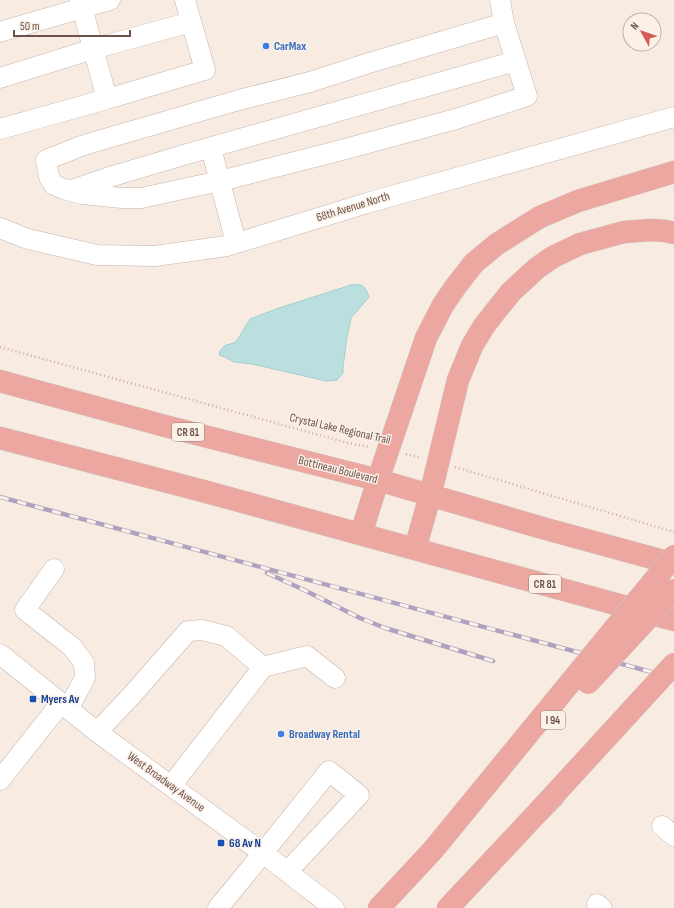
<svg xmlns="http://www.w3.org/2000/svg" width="674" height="908" font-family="'Sofia Sans Condensed',sans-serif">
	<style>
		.water { fill: #badfde; stroke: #a1cfcf }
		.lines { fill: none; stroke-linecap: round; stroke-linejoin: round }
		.minor-casing { stroke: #c7b3ab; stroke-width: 21 }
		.highway-casing { stroke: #d3cbc9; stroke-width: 23 }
		.path { stroke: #ceaba1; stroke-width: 2.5; stroke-dasharray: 1 3; stroke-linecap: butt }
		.minor { stroke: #fff; stroke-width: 20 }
		.highway { stroke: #eba7a0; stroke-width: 22 }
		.rail-casing { stroke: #aea3bf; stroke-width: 4.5 }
		.rail { stroke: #fcf1e7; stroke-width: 3; stroke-dasharray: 9; stroke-linecap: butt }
		.highway-bridge-casing { stroke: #d3cbc9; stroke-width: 23; stroke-linecap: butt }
		.highway-bridge { stroke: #eba7a0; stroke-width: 22 }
		.shop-dot { fill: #3f7fe0; stroke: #fcf1e7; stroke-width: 1.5 }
		.transit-dot { fill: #1a4fb4; stroke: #fcf1e7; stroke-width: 1.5 }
		.labels { text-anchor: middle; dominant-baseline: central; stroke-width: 3; stroke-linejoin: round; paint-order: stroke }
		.shield { fill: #fcf1e7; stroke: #97827a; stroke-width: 1 }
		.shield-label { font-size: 11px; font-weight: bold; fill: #6c524c }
		.shop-label { font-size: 12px; font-weight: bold; fill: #366cbe; stroke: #fcf1e7; text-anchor: start }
		.street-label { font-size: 12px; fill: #6c524c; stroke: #fcf1e7 }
		.transit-label { font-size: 12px; font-weight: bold; fill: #164399; stroke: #fcf1e7; text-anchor: start }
	</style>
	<rect width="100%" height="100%" fill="#f8ece2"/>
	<path class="water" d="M351 285C363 284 365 285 369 297L351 318 347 337 343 367V373L337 380 326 381 252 364 234 362 225 357 219 355 220 351 224 346 236 342 250 319 279 308Z"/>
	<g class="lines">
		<defs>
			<path id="minor" d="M500 0 504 23 527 96 456 119 338 151 220 181 141 198H122L82 194 64 189 54 185 49 177 46 160 84 145 239 100 310 82 369 63 504 23
				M0 32 110 0
				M0 78 93 49 191 22
				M107 99 205 70 185 0
				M0 129 107 99 80 0
				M211 148 236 243
				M72 190 113 176 187 154 516 61
				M0 228 28 239 97 255 155 256 227 246 367 203 674 117
				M54 569 25 610 72 647 84 663 85 678 68 709
				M0 654 97 732 263 853 334 908
				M263 667 307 656 335 678
				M97 732 132 695 188 631 202 630 226 636 263 667 171 786
				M0 780 61 703
				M662 826 674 836
				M597 904 602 908
				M218 908 263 853 329 771 359 795 287 872"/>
			<path id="highway" d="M0 381 165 426 378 480 546 529 674 564
				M0 438 203 491 674 620
				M361 534 378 480 426 338 443 305 456 286 474 263 497 244 540 217 578 201 674 172
				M415 549 430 496 458 380 472 346 484 326 498 308 511 292 537 268 553 257 580 244 624 232 650 230 666 231 674 233
				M379 908 433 850
				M448 908 540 810 554 796"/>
		</defs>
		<use href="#minor" class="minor-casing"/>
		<use href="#highway" class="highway-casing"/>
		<path class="path" d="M0 347 348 443 370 447
			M406 454 421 458
			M455 467 674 532"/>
		<use href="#minor" class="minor"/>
		<use href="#highway" class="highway"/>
		<defs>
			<path id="rail" d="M0 497 674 678
				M267 573 302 589 360 618 385 628 493 661"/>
		</defs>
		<use href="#rail" class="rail-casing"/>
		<use href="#rail" class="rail"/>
		<defs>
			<path id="highway-bridge" d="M588 683 674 590
				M540 810 674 664
				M433 850 674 556"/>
		</defs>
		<use href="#highway-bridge" class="highway-bridge-casing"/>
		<use href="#highway-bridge" class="highway-bridge"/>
	</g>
	<g class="shop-dot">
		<circle cx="266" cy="46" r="4"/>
		<circle cx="281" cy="734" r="4"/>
	</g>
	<g class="transit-dot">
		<rect x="29" y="695" width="8" height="8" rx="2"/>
		<rect x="217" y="839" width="8" height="8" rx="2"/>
	</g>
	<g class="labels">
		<g class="shield">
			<rect x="172" y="423" width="32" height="18" rx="3"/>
			<rect x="529" y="575" width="32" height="18" rx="3"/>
			<rect x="541" y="711" width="24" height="18" rx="3"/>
		</g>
		<g class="shield-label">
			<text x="188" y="432">CR 81</text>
			<text x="545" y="584">CR 81</text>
			<text x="553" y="720">I 94</text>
		</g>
		<g class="shop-label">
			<text x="274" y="46">CarMax</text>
			<text x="289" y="734">Broadway Rental</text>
		</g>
		<g class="street-label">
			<text transform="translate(353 207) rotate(-17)">68th Avenue North</text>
			<text transform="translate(340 429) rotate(13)">Crystal Lake Regional Trail</text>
			<text transform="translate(338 470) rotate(14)">Bottineau Boulevard</text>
			<text transform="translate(166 782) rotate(36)">West Broadway Avenue</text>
		</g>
		<g class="transit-label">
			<text x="41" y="699">Myers Av</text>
			<text x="229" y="843">68 Av N</text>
		</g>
	</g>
	<g transform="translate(642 32) rotate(310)"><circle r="19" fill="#fcf1e7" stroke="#c2b1a9"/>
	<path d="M0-3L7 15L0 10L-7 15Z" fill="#d35d56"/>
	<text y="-6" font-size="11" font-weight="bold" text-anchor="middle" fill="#6c524c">N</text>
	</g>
	<path d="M14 30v6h116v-6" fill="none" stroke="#6c524c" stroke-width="2"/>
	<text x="20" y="30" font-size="12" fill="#6c524c" stroke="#fcf1e7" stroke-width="3" paint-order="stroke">50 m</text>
</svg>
